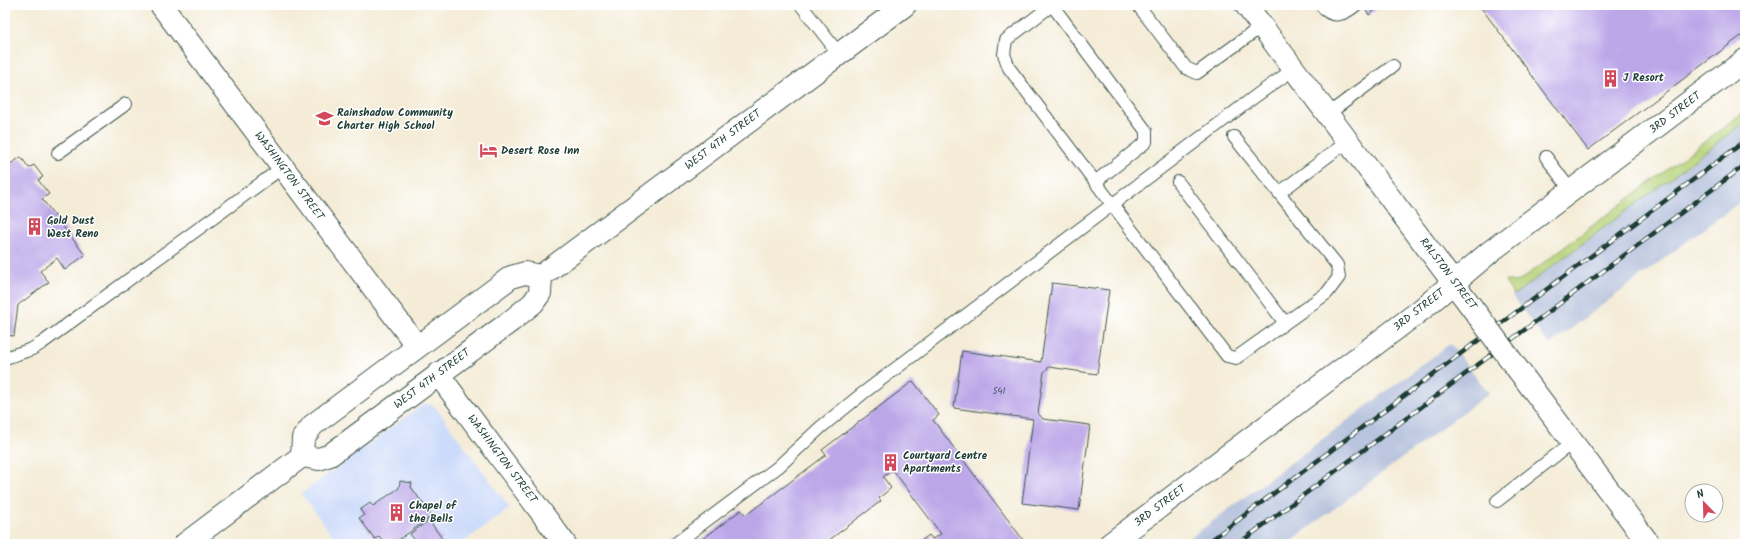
<svg xmlns="http://www.w3.org/2000/svg" width="1750" height="549" font-family="Kalam,sans-serif">
	<style>
		.built { fill: #cddbfa }
		.industrial { fill: #b9c5de }
		.green { fill: #b7d379; stroke: #6b8856 }
		.building { fill: #bba6e8 }
		.lines { fill: none; stroke-linecap: round; stroke-linejoin: round }
		.service-casing { stroke: #3f574c; stroke-width: 14 }
		.minor-casing { stroke: #3f574c; stroke-width: 24 }
		.tertiary-casing { stroke: #3f574c; stroke-width: 24 }
		.secondary-casing { stroke: #3f574c; stroke-width: 24 }
		.service { stroke: #fff; stroke-width: 12 }
		.minor { stroke: #fff; stroke-width: 22 }
		.tertiary { stroke: #fff; stroke-width: 22 }
		.secondary { stroke: #fff; stroke-width: 22 }
		.rail-casing { stroke: #1f3d34; stroke-width: 4.5 }
		.rail { stroke: #fff; stroke-width: 3; stroke-dasharray: 9; stroke-linecap: butt }
		.tertiary-bridge-casing { stroke: #3f574c; stroke-width: 24; stroke-linecap: butt }
		.tertiary-bridge { stroke: #fff; stroke-width: 22 }
		.labels { text-anchor: middle; dominant-baseline: central; stroke-width: 3; stroke-linejoin: round; paint-order: stroke }
		.number-label { font-size: 9px; fill: #465761 }
		.poi-label { font-size: 11px; font-weight: bold; fill: #1f3d34; stroke: #fff; text-anchor: start }
		.street-label { font-size: 11px; fill: #1f3d34; stroke: #fff }
	</style>
	<rect width="100%" height="100%" fill="#fff"/>
	<filter id="ink" filterUnits="userSpaceOnUse"><feTurbulence type="fractalNoise" baseFrequency=".025" numOctaves="2"/><feDisplacementMap in="SourceGraphic" scale="8" xChannelSelector="R" yChannelSelector="G"/><feConvolveMatrix kernelMatrix="1 2 1 2 8 2 1 2 1" color-interpolation-filters="sRGB"/></filter>
	<filter id="wash" filterUnits="userSpaceOnUse"><feTurbulence type="fractalNoise" baseFrequency=".012" numOctaves="4" result="noise"/><feDisplacementMap in="SourceGraphic" scale="16" xChannelSelector="R" yChannelSelector="G"/><feGaussianBlur stdDeviation="0.9" result="paint"/><feColorMatrix in="noise" values="0 0 0 0 0 0 0 0 0 0 0 0 0 0 0 0 0 1.4 0 .05"/><feComposite in="paint" operator="in"/></filter>
	<g filter="url(#wash)">
		<rect width="100%" height="100%" fill="#f4ecd7"/>
		<path class="built" d="M423 404H429L434 406 439 412 510 508 461 544H339L301 494Z"/>
		<path class="industrial" d="M1745 122V198L1549 345 1512 296Z
			M1450 344 1489 393 1287 544H1182Z"/>
		<path class="green" d="M1745 111V122L1514 295 1507 285 1505 280 1515 282 1519 281Z"/>
		<g id="blocks">
			<path class="building" d="M1362 5H1382L1369 15Z
				M1479 5H1745V33L1588 150Z
				M21 157 29 168 34 165 43 177 38 180 49 194 42 199 85 255 65 270 57 258 40 271 49 282 18 305 14 336 5 335V159L9 165Z
				M1052 283 1109 290 1097 374 1049 367 1044 372 1038 413 1043 419 1090 425 1079 510 1022 503 1033 419 954 408 962 351 1041 362Z
				M913 381 939 415 933 420 1024 541 1019 544H917L929 535 932 539 941 534 893 470 883 477 891 488 879 498 881 501 824 544H696L741 510 746 515 826 455 822 450Z
				M400 481 412 483 411 487 432 516 393 544H385L379 536 375 539 359 518 364 515 360 510 370 503 373 506 399 488Z
				M429 520 443 540 437 544H418L410 534Z"/>
		</g>
	</g>
	<g filter="url(#ink)">
		<use href="#blocks" fill-opacity="0" stroke="#3f574c" stroke-width="1"/>
		<g class="lines">
			<defs>
				<path id="service" d="M801 5 839 54
					M1052 5 1006 40 1004 54 1009 68 1227 356 1236 358 1327 293 1339 277 1337 265 1234 137
					M1052 5 1146 131V142L1095 182
					M1138 5 1186 68 1197 73 1262 26
					M1321 5C1332 20 1344 15 1356 5
					M1328 114 1393 66
					M58 153 126 104
					M1546 157 1571 191
					M1178 182 1285 323
					M1279 193 1348 141
					M5 358 32 349 42 343 283 167
					M1497 501 1573 442
					M675 544 778 467 821 427 862 394 1257 95 1294 69"/>
				<path id="minor" d="M161 5 417 346
					M438 374 565 544
					M1110 544 1421 310 1491 251 1745 60"/>
				<path id="tertiary" d="M1246 5 1479 317
					M1519 371 1649 544"/>
				<path id="secondary" d="M302 456 303 438 313 425 511 277 525 273 541 276 905 5
					M185 544 302 456 319 459 330 455 511 321 533 303 540 293 541 276"/>
			</defs>
			<use href="#service" class="service-casing"/>
			<use href="#minor" class="minor-casing"/>
			<use href="#tertiary" class="tertiary-casing"/>
			<use href="#secondary" class="secondary-casing"/>
			<use href="#service" class="service"/>
			<use href="#minor" class="minor"/>
			<use href="#tertiary" class="tertiary"/>
			<use href="#secondary" class="secondary"/>
			<defs>
				<path id="rail" d="M1206 544 1745 141
					M1238 544 1745 165"/>
			</defs>
			<use href="#rail" class="rail-casing"/>
			<use href="#rail" class="rail"/>
			<defs>
				<path id="tertiary-bridge" d="M1479 317 1519 371"/>
			</defs>
			<use href="#tertiary-bridge" class="tertiary-bridge-casing"/>
			<use href="#tertiary-bridge" class="tertiary-bridge"/>
		</g>
	</g>
	<defs>
		<symbol id="building-bare" viewBox="-9 -9 18 18"><path d="M-4-6H4V6H1V3H-1V6H-4ZM-2.5-4.3h1.7v1.8h-1.7ZM.8-4.3h1.7v1.8H.8ZM-2.5-1h1.7V.8h-1.7ZM.8-1h1.7V.8H.8Z" fill="#d1495b" stroke="#fff" stroke-width="2.5" paint-order="stroke"/></symbol>
		<symbol id="school-bare" viewBox="-9 -9 18 18"><path d="M0-5L7-2L0 1L-7-2ZM-4 1L0 2.5L4 1V4Q0 6-4 4Z" fill="#d1495b" stroke="#fff" stroke-width="2.5" paint-order="stroke"/></symbol>
		<symbol id="hotel-bare" viewBox="-9 -9 18 18"><path d="M-6-4.5h1.5V1H6V5H4.5V3h-9V5H-6ZM-4 0a1.8 1.8 0 1 1 3.6 0ZM.5 0V-2.5h3Q6-2.5 6 0Z" fill="#d1495b" stroke="#fff" stroke-width="2.5" paint-order="stroke"/></symbol>
	</defs>
	<g fill-rule="evenodd">
		<use href="#building-bare" x="1598" y="66" width="25" height="25"/>
		<use href="#school-bare" x="312" y="106" width="25" height="25"/>
		<use href="#hotel-bare" x="476" y="138" width="25" height="25"/>
		<use href="#building-bare" x="22" y="214" width="25" height="25"/>
		<use href="#building-bare" x="878" y="450" width="25" height="25"/>
		<use href="#building-bare" x="384" y="500" width="25" height="25"/>
	</g>
	<g class="labels">
		<g class="number-label">
			<text x="999" y="391">541</text>
		</g>
		<g class="poi-label">
			<text x="1623" y="78">J Resort</text>
			<text x="337" y="113">Rainshadow Community<tspan x="337" dy="13">Charter High School</tspan></text>
			<text x="501" y="151">Desert Rose Inn</text>
			<text x="47" y="221">Gold Dust<tspan x="47" dy="13">West Reno</tspan></text>
			<text x="903" y="456">Courtyard Centre<tspan x="903" dy="13">Apartments</tspan></text>
			<text x="409" y="506">Chapel of<tspan x="409" dy="13">the Bells</tspan></text>
		</g>
		<g class="street-label">
			<text transform="translate(1675 113) rotate(-37)">3RD STREET</text>
			<text transform="translate(723 140) rotate(-37)">WEST 4TH STREET</text>
			<text transform="translate(289 176) rotate(53)">WASHINGTON STREET</text>
			<text transform="translate(1448 274) rotate(53)">RALSTON STREET</text>
			<text transform="translate(1419 310) rotate(-38)">3RD STREET</text>
			<text transform="translate(432 379) rotate(-37)">WEST 4TH STREET</text>
			<text transform="translate(502 459) rotate(53)">WASHINGTON STREET</text>
			<text transform="translate(1160 506) rotate(-37)">3RD STREET</text>
		</g>
	</g>
	<rect width="1750" height="549" fill="none" stroke="#fff" stroke-width="20"/>
	<g transform="translate(1704 503) rotate(337)"><circle r="19" fill="#ffffff" stroke="#a5b1ae"/>
	<path d="M0-3L7 15L0 10L-7 15Z" fill="#d1495b"/>
	<text y="-6" font-size="11" font-weight="bold" text-anchor="middle" fill="#1f3d34">N</text>
	</g>
</svg>
